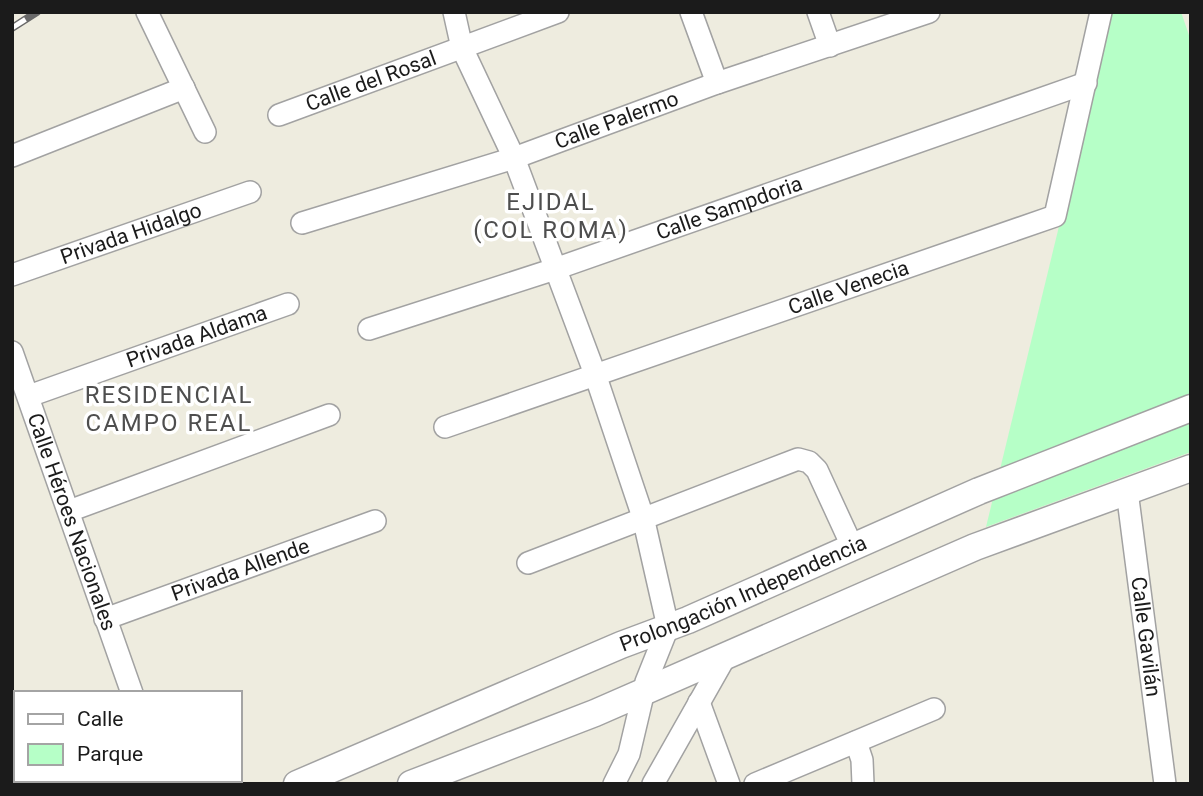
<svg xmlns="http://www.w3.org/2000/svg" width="1203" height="796" font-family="Roboto,sans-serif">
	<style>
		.park { fill: #b6ffc7 }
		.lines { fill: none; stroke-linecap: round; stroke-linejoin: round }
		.minor-casing { stroke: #a2a2a2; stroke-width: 24 }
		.tertiary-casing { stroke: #a2a2a2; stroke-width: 29 }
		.minor { stroke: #fff; stroke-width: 21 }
		.tertiary { stroke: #fff; stroke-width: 26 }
		.rail-casing { stroke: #696969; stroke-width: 8 }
		.rail { stroke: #fff; stroke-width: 5; stroke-dasharray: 16; stroke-linecap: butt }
		.labels { text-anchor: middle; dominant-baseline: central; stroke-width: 7; stroke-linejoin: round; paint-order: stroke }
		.street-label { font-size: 21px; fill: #1b1b1b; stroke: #fff }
		.quarter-label { font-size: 24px; letter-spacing: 2px; fill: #4e4e4e; stroke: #fff }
	</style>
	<rect width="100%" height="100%" fill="#eeecdf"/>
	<path class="park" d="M1111 12H1181L1191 41V452L986 527Z"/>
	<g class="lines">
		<defs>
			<g id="minor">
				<path d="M147 12 205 132"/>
				<path d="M454 12 462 48 514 158 595 374 643 517 668 627 646 682 629 754 614 784"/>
				<path d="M691 12 717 83"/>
				<path d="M818 12 830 46"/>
				<path id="s1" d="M279 115 558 12"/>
				<path d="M12 156 184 88"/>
				<path id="s2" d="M302 223 514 158 717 83 929 12"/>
				<path id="s3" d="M12 275 250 192"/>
				<path id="s4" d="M369 329 555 269 1086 83"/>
				<path id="s5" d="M12 352 132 693"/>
				<path id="s6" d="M29 396 288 304"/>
				<path id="s7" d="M445 427 1055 216 1101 12"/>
				<path id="s8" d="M1127 491 1165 784"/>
				<path d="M69 511 329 415"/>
				<path d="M528 563 798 459 809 462 817 470 852 546"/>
				<path id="s9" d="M105 619 375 521"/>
				<path d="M699 702 729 784"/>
				<path d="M12 742 16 751"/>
				<path d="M856 742 862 760 863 784"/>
				<path d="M27 780 28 784"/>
				<path d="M157 780 158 784"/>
				<path d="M172 780 175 784"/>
				<path d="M653 784 725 657"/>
				<path d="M755 784 934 709"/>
			</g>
			<g id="tertiary">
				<path id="s10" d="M297 784 621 645 688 620 979 491 1191 408"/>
				<path d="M411 784 595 713 975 547 1191 468"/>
			</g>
		</defs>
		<use href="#minor" class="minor-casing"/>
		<use href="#tertiary" class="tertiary-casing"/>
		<use href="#minor" class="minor"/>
		<use href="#tertiary" class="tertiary"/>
		<defs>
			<path id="rail" d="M12 28 37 12"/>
		</defs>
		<use href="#rail" class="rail-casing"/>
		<use href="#rail" class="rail"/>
	</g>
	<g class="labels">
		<g class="street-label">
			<text stroke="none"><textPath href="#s1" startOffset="98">Calle del Rosal</textPath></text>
			<text stroke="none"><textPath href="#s2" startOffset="331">Calle Palermo</textPath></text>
			<text stroke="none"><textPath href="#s4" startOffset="380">Calle Sampdoria</textPath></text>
			<text stroke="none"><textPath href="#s3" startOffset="126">Privada Hidalgo</textPath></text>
			<text stroke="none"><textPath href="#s7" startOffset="427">Calle Venecia</textPath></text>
			<text stroke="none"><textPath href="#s6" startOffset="178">Privada Aldama</textPath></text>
			<text stroke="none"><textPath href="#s5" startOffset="180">Calle Héroes Nacionales</textPath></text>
			<text stroke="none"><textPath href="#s9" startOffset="144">Privada Allende</textPath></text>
			<text stroke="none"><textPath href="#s10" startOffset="485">Prolongación Independencia</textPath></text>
			<text stroke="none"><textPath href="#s8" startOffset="147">Calle Gavilán</textPath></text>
		</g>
		<g class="quarter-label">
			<text x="551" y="202">EJIDAL<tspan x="551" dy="28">(COL ROMA)</tspan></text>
			<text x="169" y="395">RESIDENCIAL<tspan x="169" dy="28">CAMPO REAL</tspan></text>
		</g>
	</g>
	<rect width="1203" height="796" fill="none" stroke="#1b1b1b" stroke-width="28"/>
	<rect x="14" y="691" width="228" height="91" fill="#ffffff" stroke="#a4a4a4" stroke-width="2"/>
	<rect x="28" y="714" width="35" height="10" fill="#ffffff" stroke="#a4a4a4" stroke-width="2"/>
	<text x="77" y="726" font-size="21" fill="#1b1b1b">Calle</text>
	<rect x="28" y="744" width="35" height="21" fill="#b6ffc7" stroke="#a4a4a4" stroke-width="2"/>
	<text x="77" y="761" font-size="21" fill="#1b1b1b">Parque</text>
</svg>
